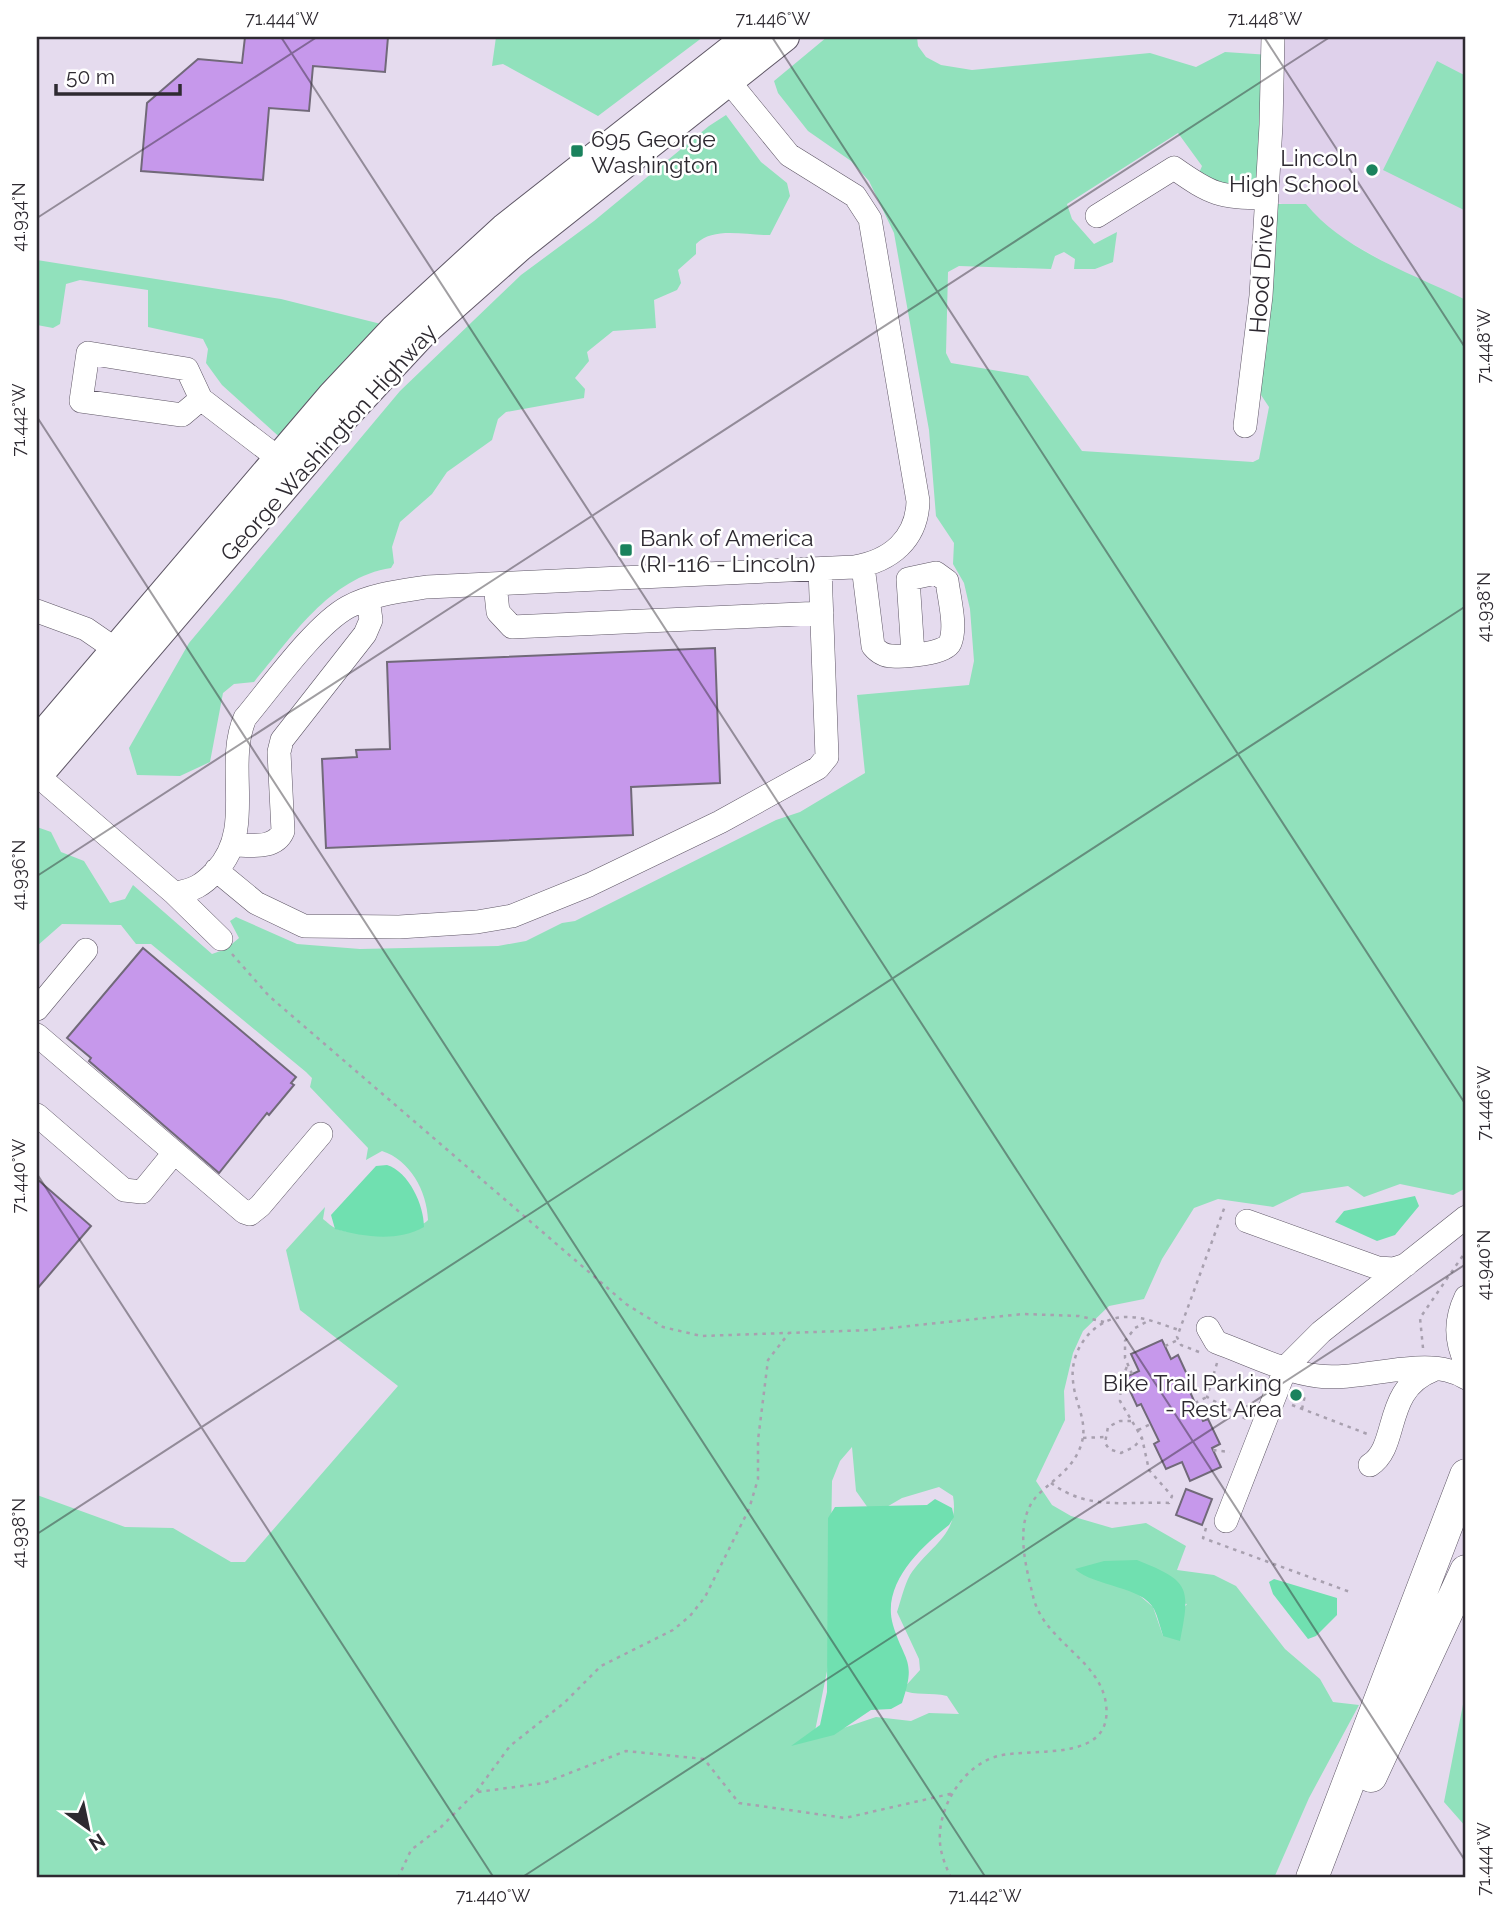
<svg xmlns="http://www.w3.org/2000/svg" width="1503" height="1915" font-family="Raleway,sans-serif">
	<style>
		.built { fill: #dfd1eb }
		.green { fill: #91e1bc; fill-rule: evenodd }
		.water { fill: #70e0b0 }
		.building { fill: #c698eb; stroke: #716979; stroke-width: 2 }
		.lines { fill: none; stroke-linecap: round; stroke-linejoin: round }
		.minor-casing { stroke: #5e5665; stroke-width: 24 }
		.major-casing { stroke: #5e5665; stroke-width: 30 }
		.highway-casing { stroke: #5e5665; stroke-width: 33 }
		.path { stroke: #a8a0af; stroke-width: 2.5; stroke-dasharray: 3.5 5; stroke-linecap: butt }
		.minor { stroke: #fff; stroke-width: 23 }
		.major { stroke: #fff; stroke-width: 28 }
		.highway { stroke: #fff; stroke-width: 32 }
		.ticks { fill: none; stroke: #2e2a31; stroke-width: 2; stroke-opacity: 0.45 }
		.poi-dot { fill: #1a825d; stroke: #fff; stroke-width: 2.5 }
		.labels { text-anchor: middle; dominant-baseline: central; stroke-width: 5; stroke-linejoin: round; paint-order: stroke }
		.poi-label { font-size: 23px; fill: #2e2a31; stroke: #fff; text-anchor: start }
		.street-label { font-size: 23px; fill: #2e2a31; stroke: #fff }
		.neatline { fill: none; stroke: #2e2a31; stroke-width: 2.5 }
		.ticks-label { font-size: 18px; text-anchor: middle; fill: #2e2a31 }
	</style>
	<rect width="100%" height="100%" fill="#e5dbee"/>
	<path class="built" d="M1283 37H1466V308L1275 200Z"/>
	<path class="green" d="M496 37H703L598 116 503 64 492 66Z
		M827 37H917L918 46 926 57 941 65 972 70 1150 53 1196 67 1225 52 1270 55 1265 185C1243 189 1218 188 1199 173L1202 166 1178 133 1067 204 1072 219 1094 244 1117 232 1113 262 1095 269H1074L1075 259 1064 252 1055 256 1051 269 959 266 948 272 946 353 951 363 1028 376 1082 451 1253 462 1259 459 1269 407 1249 377 1266 204H1306C1344 251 1413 274 1466 300V1188L1453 1195 1400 1184 1364 1197 1348 1186 1302 1193 1273 1207 1218 1199 1194 1208 1162 1259 1144 1299 1109 1306 1083 1331 1073 1353 1064 1391 1065 1420 1036 1481 1052 1505 1071 1516 1112 1528 1146 1523 1186 1546 1177 1570 1214 1575 1236 1586 1285 1649 1320 1679 1333 1702 1359 1705 1309 1798 1274 1878H37V1495L125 1527 173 1528 231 1562H245L398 1386 300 1310 286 1250 325 1207 323 1219C327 1222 332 1227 337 1229 352 1236 418 1233 428 1220 427 1191 410 1160 382 1151L366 1160 368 1148 310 1087 312 1078 306 1072 151 944H136L121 925 62 924 37 946V827L51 832 61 852 84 861 110 903 125 899 133 885 212 954 226 949 239 938 230 921 236 917 297 944 360 949 498 946 526 941 562 923 575 921 776 820 800 812 865 773 857 695 969 685 974 661 970 609 964 583 953 564 954 543 936 516 929 430 894 233 869 181 851 161 808 131 778 93 774 81ZM852 1447 856 1491 873 1515 902 1498 939 1487 953 1496C960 1535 929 1546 910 1575 904 1586 901 1600 897 1612L919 1659 920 1670 902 1690C915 1696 931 1692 947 1696L959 1714 929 1713 911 1721 876 1717 817 1737 815 1731 829 1661 832 1481 840 1461ZM1140 1596 1187 1604 1163 1636 1153 1607Z
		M1437 61 1466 76V211L1383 170Z
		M726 115 761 162 787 183 790 196 770 235C747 236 714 226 696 244V254L678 270 681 283 677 290 654 300 656 328 613 331 587 352 589 361 575 378 585 389 584 398 506 412 498 419 492 440 447 472 432 494 400 522 392 547 394 563 391 568C330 577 291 638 254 682L234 684 223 693 210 762 180 776 137 775 129 748 189 643 400 391 521 275 594 221 709 126Z
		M37 260 281 299 393 327 285 442 222 385 206 363 208 349 203 339 148 327V290L80 280 66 284 60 324 53 328 37 325Z
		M1466 1689V1827L1444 1802Z"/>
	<path class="water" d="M387 1165C409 1172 424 1205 424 1227 397 1242 364 1237 335 1229L331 1215 376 1166Z
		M1415 1196 1419 1206 1395 1235 1377 1241 1335 1222 1344 1211Z
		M935 1499 952 1508 954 1517 949 1525C921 1547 881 1584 893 1625 904 1662 917 1659 902 1703L891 1709 871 1710 834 1735 791 1746 820 1725 827 1692 828 1518 835 1507 927 1505Z
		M1137 1560C1189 1581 1191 1586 1180 1641L1163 1636C1160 1627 1158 1617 1154 1609 1142 1586 1095 1587 1075 1569L1104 1561Z
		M1274 1579 1337 1598V1615L1316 1636 1308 1639 1273 1594 1269 1582Z"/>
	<path class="building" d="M245 37H388L385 72 313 66 309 111 269 108 263 180 141 171 147 103 198 59 242 63Z
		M715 648 720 783 631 787 633 835 326 848 322 759 357 757 356 750 390 749 387 662Z
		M143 948 296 1077 291 1083 294 1085 269 1115 267 1113 219 1173 89 1061 91 1058 67 1038Z
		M37 1179 91 1226 37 1289Z
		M1162 1340 1171 1359 1178 1355 1190 1381 1186 1383 1195 1403 1203 1421 1208 1419 1220 1444 1212 1448 1221 1467 1190 1481 1182 1462 1166 1469 1154 1444 1159 1441 1141 1404 1137 1406 1124 1378 1139 1371 1131 1354Z
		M1186 1489 1212 1499 1202 1525 1176 1515Z"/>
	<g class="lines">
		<defs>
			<path id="minor" d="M1097 216 1174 168C1212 195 1219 197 1266 198
				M201 399 187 369 88 353 81 401 182 415 201 399 278 458
				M1245 426 1261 296 1271 125 1273 37
				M863 566 873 646C878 652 884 656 892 656 904 657 945 654 950 643 957 627 949 598 947 581L936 573 908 579 913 654
				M495 584 498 612 512 627 822 613
				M37 611 86 629 115 649
				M37 775 174 893C193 891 203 885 216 871 256 829 224 767 245 718 271 687 315 625 348 607 372 594 401 591 427 587L854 567C891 561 917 539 918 501L870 219 855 196 789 155 718 68
				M232 845C250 845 275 850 283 831L279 752 282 740 365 634 371 620 368 599
				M216 870 256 903 304 926 399 927 477 922 512 916 589 885 720 822 818 768 827 757 820 569
				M174 893 221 939
				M37 1009 86 950
				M37 1035 244 1212 250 1214 260 1206 321 1134
				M37 1115 124 1190 142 1192 174 1153
				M1247 1221 1378 1268 1394 1269 1406 1265
				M1466 1297C1455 1320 1455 1340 1466 1363
				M1208 1328 1216 1342C1249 1354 1284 1372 1318 1376 1363 1382 1428 1353 1466 1378
				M1370 1465C1400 1446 1382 1390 1433 1370
				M1226 1521 1286 1367 1321 1332 1466 1217"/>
			<path id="major" d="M37 741 332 395 394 329 504 228 747 37
				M37 777 343 419 425 331 520 247 785 37"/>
			<path id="highway" d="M1371 1776 1466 1571
				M1312 1878 1466 1475"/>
		</defs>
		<use href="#minor" class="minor-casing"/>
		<use href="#major" class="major-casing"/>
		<use href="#highway" class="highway-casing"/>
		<path class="path" d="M232 954 269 996 626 1304 663 1327 701 1336 871 1330 1023 1314 1079 1316 1104 1322
			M1165 1346 1178 1340
			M1423 1348 1420 1318 1466 1251
			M1199 1352 1181 1345 1177 1337 1225 1206
			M1217 1363 1207 1397 1246 1419
			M1132 1374 1125 1358V1341L1135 1328 1148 1321
			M1195 1403 1207 1397
			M1292 1405 1370 1435
			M1302 1409 1305 1395
			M1131 1421H1120L1108 1427 1105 1443 1109 1449 1121 1453 1134 1447 1142 1438
			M1138 1430 1151 1424
			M1083 1438 1104 1437
			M1213 1450 1230 1452
			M1051 1483C1089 1511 1125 1501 1169 1503L1172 1496 1149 1470 1142 1438 1120 1401 1121 1381 1128 1364
			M1206 1528 1203 1538 1350 1592
			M478 1792 544 1783 626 1751 704 1759 739 1803 845 1818 954 1793
			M398 1878 411 1850 441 1827 476 1792 510 1746 564 1703 601 1666 673 1630 690 1616 705 1597 749 1509 758 1479V1440L768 1360 789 1333
			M951 1878C946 1867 941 1855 940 1843 937 1808 963 1765 998 1756 1032 1747 1114 1764 1106 1704 1100 1659 1043 1641 1033 1596 1025 1563 1012 1516 1042 1491 1057 1477 1072 1468 1080 1448 1090 1423 1075 1405 1073 1381 1069 1349 1095 1316 1128 1317 1146 1317 1163 1325 1179 1330"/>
		<use href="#minor" class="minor"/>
		<use href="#major" class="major"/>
		<use href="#highway" class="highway"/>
	</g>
	<path class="ticks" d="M281 37 1466 1862M772 37 1466 1105M1264 37 1466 349M37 218 317 37M37 417 986 1878M37 876 1330 37M37 1174 494 1878M37 1534 1466 606M521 1878 1466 1264"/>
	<g class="poi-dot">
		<rect x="570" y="144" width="14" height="14" rx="3.5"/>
		<circle cx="1372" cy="170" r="7"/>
		<rect x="619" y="543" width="14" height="14" rx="3.5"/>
		<circle cx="1296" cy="1395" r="7"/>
	</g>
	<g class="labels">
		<g class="poi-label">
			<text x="591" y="138">695 George<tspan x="591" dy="26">Washington</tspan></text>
			<text x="1358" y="157" text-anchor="end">Lincoln<tspan x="1358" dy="26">High School</tspan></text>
			<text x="640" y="537">Bank of America<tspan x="640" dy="26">(RI-116 - Lincoln)</tspan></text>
			<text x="1282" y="1382" text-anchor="end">Bike Trail Parking<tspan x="1282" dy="26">- Rest Area</tspan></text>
		</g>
		<g class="street-label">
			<text transform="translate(1261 274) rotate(-86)">Hood Drive</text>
			<text transform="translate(328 442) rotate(-48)">George Washington Highway</text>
		</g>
	</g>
	<rect width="1503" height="1915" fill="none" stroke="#ffffff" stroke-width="77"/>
	<g transform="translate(88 1828) rotate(147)" stroke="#ffffff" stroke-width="5" paint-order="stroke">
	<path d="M0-5L12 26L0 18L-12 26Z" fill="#2e2a31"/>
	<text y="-10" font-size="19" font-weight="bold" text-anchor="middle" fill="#2e2a31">N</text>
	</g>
	<path d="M56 84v10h124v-10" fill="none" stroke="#2e2a31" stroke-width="3.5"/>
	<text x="66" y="84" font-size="21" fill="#2e2a31" stroke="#ffffff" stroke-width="5" paint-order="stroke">50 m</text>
	<rect x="38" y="38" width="1426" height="1838" class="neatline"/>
	<g class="ticks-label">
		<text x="282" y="25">71.444°W</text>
		<text x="773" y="25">71.446°W</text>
		<text x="1265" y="25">71.448°W</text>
		<text transform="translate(19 217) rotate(-90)" y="6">41.934°N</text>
		<text transform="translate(1484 346) rotate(-90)" y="6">71.448°W</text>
		<text transform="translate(19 420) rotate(-90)" y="6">71.442°W</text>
		<text transform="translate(1484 607) rotate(-90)" y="6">41.938°N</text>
		<text transform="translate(19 875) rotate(-90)" y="6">41.936°N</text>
		<text transform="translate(1484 1103) rotate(-90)" y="6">71.446°W</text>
		<text transform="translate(19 1176) rotate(-90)" y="6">71.440°W</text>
		<text transform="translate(1484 1265) rotate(-90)" y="6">41.940°N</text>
		<text transform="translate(19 1533) rotate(-90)" y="6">41.938°N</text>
		<text transform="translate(1484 1859) rotate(-90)" y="6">71.444°W</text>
		<text x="493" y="1902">71.440°W</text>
		<text x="985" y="1902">71.442°W</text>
	</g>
</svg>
